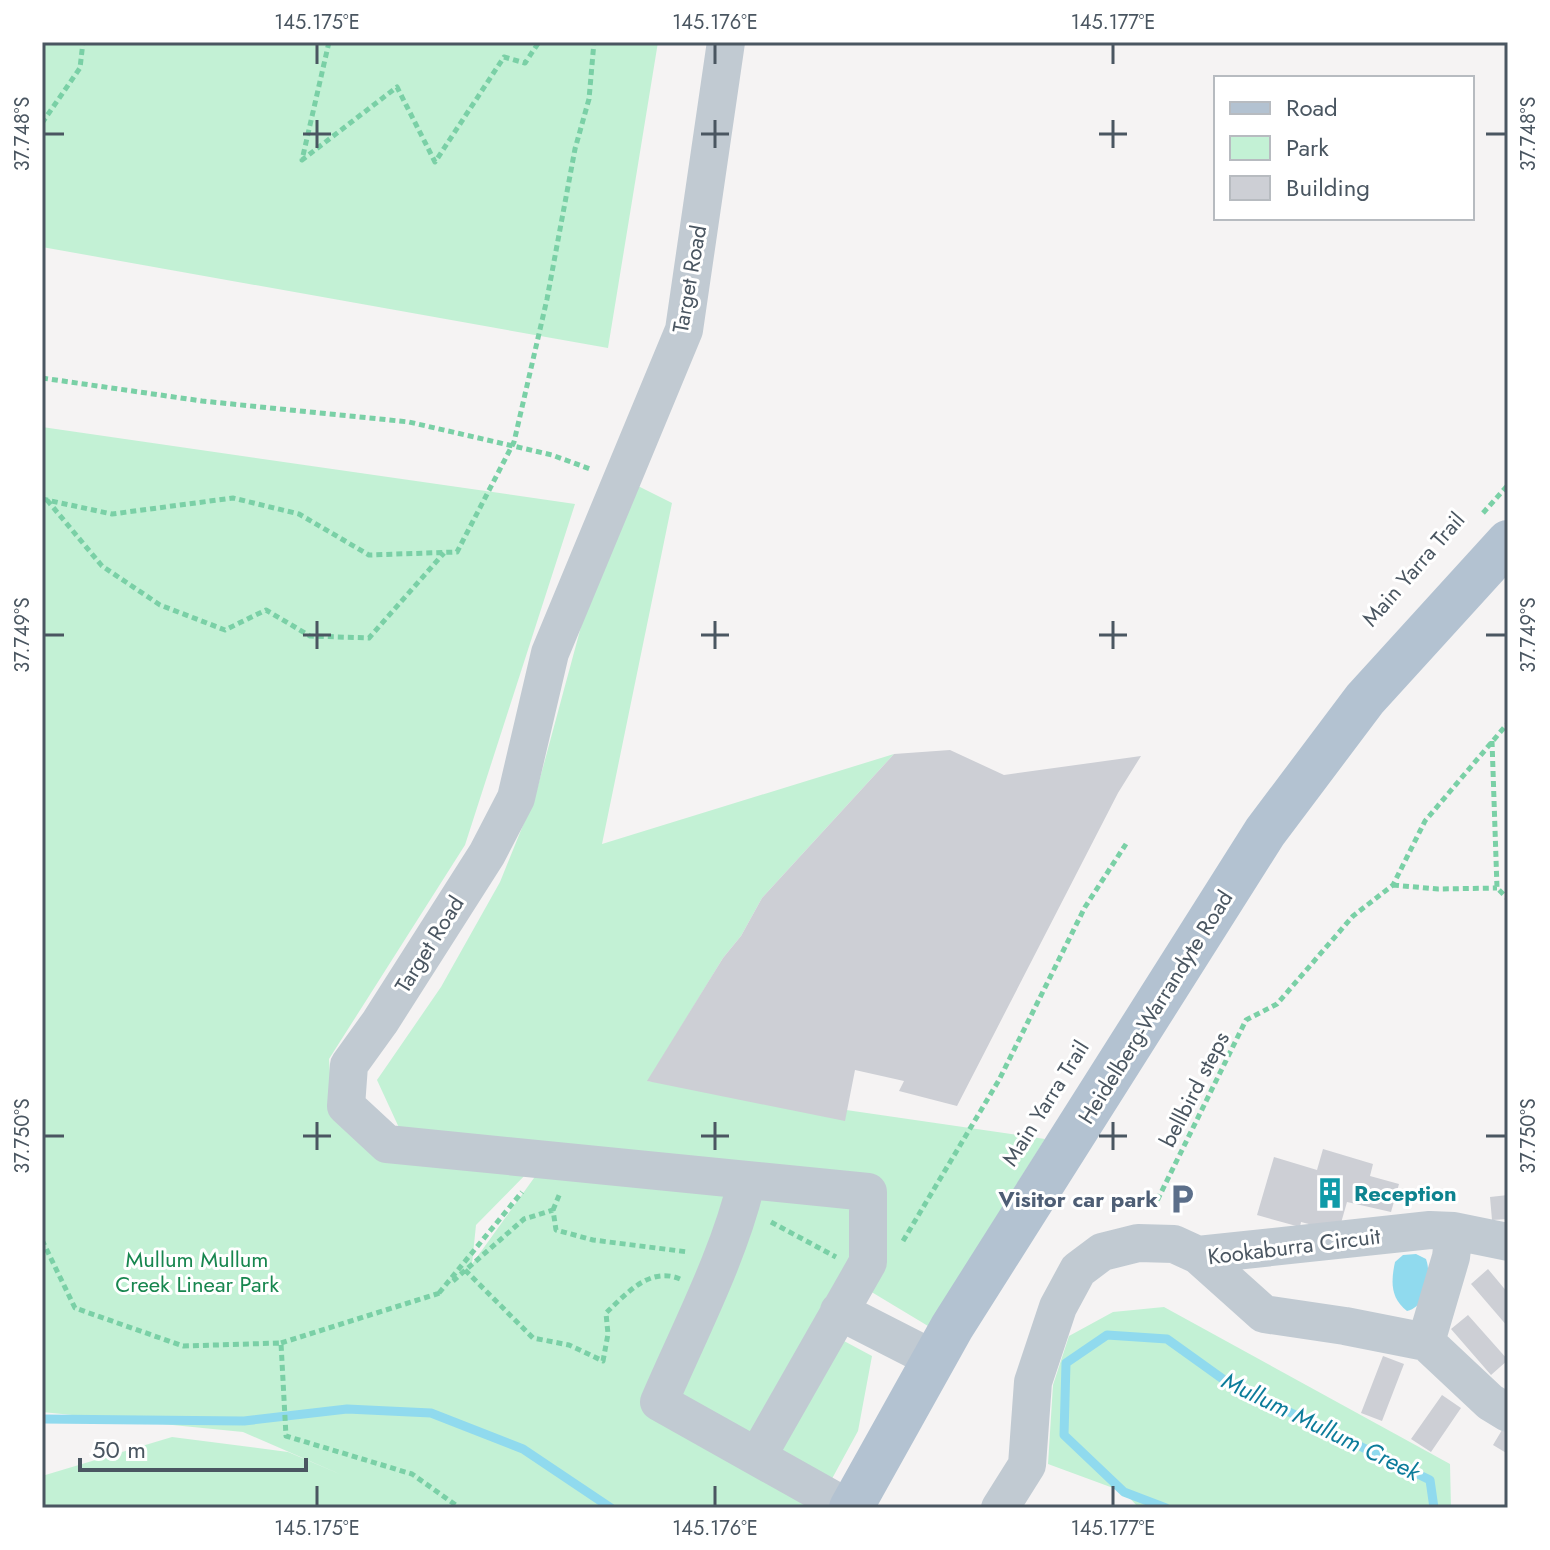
<svg xmlns="http://www.w3.org/2000/svg" width="1550" height="1550" font-family="Jost,sans-serif">
	<style>
		.green { fill: #c3f1d5 }
		.water { fill: #90daee }
		.lines { fill: none; stroke-linecap: round; stroke-linejoin: round }
		.stream { stroke: #90daee; stroke-width: 9 }
		.building { fill: #cdcfd5 }
		.path { stroke: #7ad0a6; stroke-width: 5; stroke-dasharray: 6 4; stroke-linecap: butt }
		.minor { stroke: #c1cad2; stroke-width: 38 }
		.major { stroke: #b3c2d1; stroke-width: 44 }
		.ticks { fill: none; stroke: #4a5661; stroke-width: 3 }
		.labels { text-anchor: middle; dominant-baseline: central; stroke-width: 6; stroke-linejoin: round; paint-order: stroke }
		.street-label { font-size: 22px; fill: #4a5661; stroke: #fff }
		.culture-label { font-size: 22px; font-weight: bold; fill: #0d838f; stroke: #fff; text-anchor: start }
		.service-label { font-size: 22px; font-weight: bold; fill: #4e5e75; stroke: #fff; text-anchor: end }
		.park-label { font-size: 22px; fill: #17864f; stroke: #fff }
		.water-label { font-size: 24px; font-style: italic; fill: #0c7c9b; stroke: #fff }
		.neatline { fill: none; stroke: #4a5661; stroke-width: 3 }
		.ticks-label { font-size: 20px; text-anchor: middle; fill: #4a5661 }
	</style>
	<rect width="100%" height="100%" fill="#f5f3f3"/>
	<path class="green" d="M42 42H658L608 348 42 247Z
		M42 427 575 504 465 845 329 1059 332 1102 380 1152 532 1168 476 1225 472 1264 534 1178 563 1144 401 1132 377 1080 441 987 500 882 536 793 592 586 636 485 672 503 602 844 894 754 762 898 741 936 723 958 648 1081 1045 1139 928 1326 845 1276 816 1326 872 1356 858 1431 816 1508H42V1476L172 1437 288 1452 342 1475 243 1432 42 1412Z
		M1164 1307 1450 1464 1451 1508H1139L1124 1492 1048 1464 1053 1385 1069 1336 1113 1312Z"/>
	<path class="water" d="M1416 1254 1426 1259C1432 1275 1426 1307 1407 1311 1390 1298 1391 1281 1395 1262L1403 1255Z"/>
	<g class="lines">
		<path class="stream" d="M42 1419 244 1421 347 1409 431 1413 523 1449 611 1508
			M1166 1508 1124 1492 1064 1435 1066 1363 1107 1335 1167 1339 1227 1382 1430 1480 1434 1508"/>
	</g>
	<path class="building" d="M950 750 1004 775 1141 756 1118 793 957 1106 899 1091 904 1081 855 1070 845 1121 647 1081 723 958 741 936 762 898 894 754Z
		M1323 1149 1373 1164 1370 1176 1399 1184 1391 1212 1347 1202 1341 1223 1324 1228 1301 1222 1300 1227 1257 1215 1274 1157 1317 1170Z
		M1508 1195V1219L1492 1220 1490 1197Z
		M1488 1269 1508 1293V1327L1471 1284Z
		M1468 1315 1508 1360 1491 1375 1451 1329Z
		M1383 1356 1404 1364 1382 1421 1361 1413Z
		M1442 1395 1461 1408 1431 1452 1411 1439Z
		M1505 1425 1508 1427V1454L1493 1445Z"/>
	<g class="lines">
		<path class="path" d="M329 42 302 160 397 87 435 162 504 57 525 63 539 42
			M42 123 80 68 83 42
			M42 378 202 401 409 422 552 455 590 469
			M42 499 112 514 233 498 299 514 369 555 457 552 514 442 547 299 575 149 589 99 594 42
			M47 500 102 566 160 605 225 630 266 610 310 636 369 638 444 553
			M1483 513 1508 485
			M1492 741 1497 888 1508 899
			M1393 885 1438 889 1497 888
			M1153 1209 1246 1020 1277 1004 1353 916 1393 885 1425 821 1508 723
			M553 1210 560 1193
			M771 1222 836 1257
			M42 1240 75 1308 183 1346 281 1343 286 1436 412 1474 460 1508
			M903 1241 999 1080 1085 907 1126 844
			M465 1270 533 1338 569 1345 603 1361 608 1334 606 1313C626 1294 650 1266 680 1279
			M453 1281 524 1219 553 1210 556 1230 593 1240 688 1252
			M439 1293 522 1192
			M281 1343 440 1293"/>
		<path class="minor" d="M726 42 684 330 550 653 516 798 487 854 380 1022 349 1065 346 1106 387 1144 868 1192V1262L757 1457
			M747 1180C730 1254 689 1332 659 1402L848 1508
			M1198 1255 1430 1230 1454 1231 1508 1242
			M839 1311 935 1360
			M1426 1342 1451 1257 1454 1231
			M1000 1508 1027 1465 1033 1382 1058 1307 1078 1270 1102 1252 1138 1243 1174 1244 1198 1255 1264 1314 1345 1326 1426 1342 1490 1402 1508 1413"/>
		<path class="major" d="M851 1508 952 1327 1265 832 1365 699 1508 542"/>
	</g>
	<path class="ticks" d="M317 44V64M715 44V64M1113 44V64M317 120V148M715 120V148M1113 120V148M44 134H64M303 134H331M701 134H729M1099 134H1127M1486 134H1506M317 621V649M715 621V649M1113 621V649M44 635H64M303 635H331M701 635H729M1099 635H1127M1486 635H1506M317 1122V1150M715 1122V1150M1113 1122V1150M44 1136H64M303 1136H331M701 1136H729M1099 1136H1127M1486 1136H1506M317 1486V1506M715 1486V1506M1113 1486V1506"/>
	<defs>
		<symbol id="building-bare" viewBox="-9 -9 18 18"><path d="M-4-6H4V6H1V3H-1V6H-4ZM-2.5-4.3h1.7v1.8h-1.7ZM.8-4.3h1.7v1.8H.8ZM-2.5-1h1.7V.8h-1.7ZM.8-1h1.7V.8H.8Z" fill="#0f9aa8" stroke="#fff" stroke-width="2.5" paint-order="stroke"/></symbol>
		<symbol id="parking-bare" viewBox="-9 -9 18 18"><path d="M-3.5-5.5H1a3.5 3.5 0 0 1 0 7H-1V5.5H-3.5ZM-1-3.4V-.6H.8a1.4 1.4 0 0 0 0-2.8Z" fill="#5c6f8a" stroke="#fff" stroke-width="2.5" paint-order="stroke"/></symbol>
	</defs>
	<g fill-rule="evenodd">
		<use href="#building-bare" x="1308" y="1171" width="44" height="44"/>
		<use href="#parking-bare" x="1160" y="1177" width="44" height="44"/>
	</g>
	<g class="labels">
		<g class="street-label">
			<text transform="translate(689 279) rotate(-80)">Target Road</text>
			<text transform="translate(1413 569) rotate(-49)">Main Yarra Trail</text>
			<text transform="translate(429 944) rotate(-58)">Target Road</text>
			<text transform="translate(1155 1007) rotate(-58)">Heidelberg-Warrandyte Road</text>
			<text transform="translate(1194 1089) rotate(-63)">bellbird steps</text>
			<text transform="translate(1045 1103) rotate(-58)">Main Yarra Trail</text>
			<text transform="translate(1294 1246) rotate(-7)">Kookaburra Circuit</text>
		</g>
		<g class="culture-label">
			<text x="1354" y="1193">Reception</text>
		</g>
		<g class="service-label">
			<text x="1158" y="1199">Visitor car park</text>
		</g>
		<g class="park-label">
			<text x="197" y="1259">Mullum Mullum<tspan x="197" dy="25">Creek Linear Park</tspan></text>
		</g>
		<g class="water-label">
			<text transform="translate(1321 1426) rotate(26)">Mullum Mullum Creek</text>
		</g>
	</g>
	<rect width="1550" height="1550" fill="none" stroke="#ffffff" stroke-width="88"/>
	<rect x="1214" y="76" width="260" height="144" fill="#ffffff" stroke="#b7bbc0" stroke-width="2"/>
	<rect x="1230" y="102" width="40" height="12" fill="#b3c2d1" stroke="#b7bbc0" stroke-width="2"/>
	<text x="1286" y="116" font-size="24" fill="#4a5661">Road</text>
	<rect x="1230" y="136" width="40" height="24" fill="#c3f1d5" stroke="#b7bbc0" stroke-width="2"/>
	<text x="1286" y="156" font-size="24" fill="#4a5661">Park</text>
	<rect x="1230" y="176" width="40" height="24" fill="#cdcfd5" stroke="#b7bbc0" stroke-width="2"/>
	<text x="1286" y="196" font-size="24" fill="#4a5661">Building</text>
	<path d="M80 1458v12h226v-12" fill="none" stroke="#4a5661" stroke-width="4"/>
	<text x="92" y="1458" font-size="24" fill="#4a5661" stroke="#ffffff" stroke-width="6" paint-order="stroke">50 m</text>
	<rect x="44" y="44" width="1462" height="1462" class="neatline"/>
	<g class="ticks-label">
		<text x="317" y="29">145.175°E</text>
		<text x="715" y="29">145.176°E</text>
		<text x="1113" y="29">145.177°E</text>
		<text transform="translate(22 134) rotate(-90)" y="7">37.748°S</text>
		<text transform="translate(1528 134) rotate(-90)" y="7">37.748°S</text>
		<text transform="translate(22 635) rotate(-90)" y="7">37.749°S</text>
		<text transform="translate(1528 635) rotate(-90)" y="7">37.749°S</text>
		<text transform="translate(22 1136) rotate(-90)" y="7">37.750°S</text>
		<text transform="translate(1528 1136) rotate(-90)" y="7">37.750°S</text>
		<text x="317" y="1535">145.175°E</text>
		<text x="715" y="1535">145.176°E</text>
		<text x="1113" y="1535">145.177°E</text>
	</g>
</svg>
